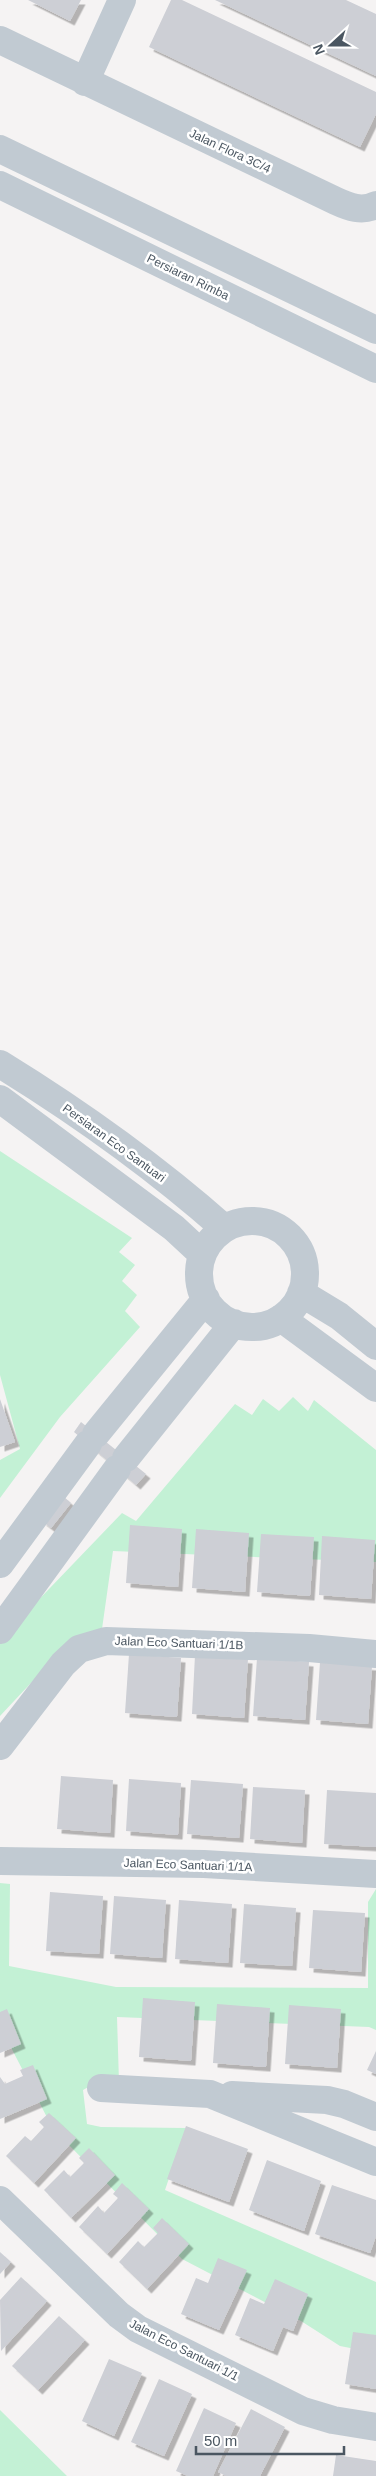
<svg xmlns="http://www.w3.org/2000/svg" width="376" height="2476" font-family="Arial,sans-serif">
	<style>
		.green { fill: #c3f1d5 }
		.building { fill: #cdcfd5; filter: url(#shadow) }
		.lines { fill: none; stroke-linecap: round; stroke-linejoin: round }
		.minor { stroke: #c1cad2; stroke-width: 28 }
		.labels { text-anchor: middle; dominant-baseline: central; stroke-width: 5; stroke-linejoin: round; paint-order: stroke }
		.street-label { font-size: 12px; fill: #4a5661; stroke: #fff }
	</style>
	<defs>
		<filter id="shadow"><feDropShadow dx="4.5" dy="4.5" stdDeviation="0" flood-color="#0004"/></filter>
	</defs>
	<rect width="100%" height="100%" fill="#f5f3f3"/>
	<path class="green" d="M0 1151 132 1238 119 1252 135 1265 122 1281 137 1295 125 1311 140 1327 60 1417 0 1498V1460L20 1449 0 1375Z
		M293 1397 308 1411 314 1400 376 1450V1562L113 1551 102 1629 73 1638 0 1716V1640L122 1513 136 1521 235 1404 252 1415 263 1399 279 1411Z
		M0 1883 10 1884 9 1966 116 1987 368 1988V1902L376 1889V2030L369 2027 117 2017 119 2082 92 2085 83 2090 87 2124 101 2127 186 2128 165 2190 376 2282V2353L340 2346 301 2321 182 2259 53 2129 0 2026Z
		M0 2410 67 2476H0Z"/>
	<path class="building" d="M28 0H81L70 21Z
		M171 0H182L376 92V114L360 147 149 47Z
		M215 0H346L376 14V76Z
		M0 1399 15 1442 0 1447Z
		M81 1422 146 1474 136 1485 74 1432Z
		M63 1496 71 1503 51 1528 42 1521Z
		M130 1525 182 1529 178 1587 126 1583Z
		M196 1529 249 1533 245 1592 192 1588Z
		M261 1534 314 1537 310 1596 257 1592Z
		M322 1536 375 1540 371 1599 319 1595Z
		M129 1654 181 1658 177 1717 125 1713Z
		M195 1655 248 1659 244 1718 192 1714Z
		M257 1658 309 1662 305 1720 253 1716Z
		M320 1662 372 1666 368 1724 316 1720Z
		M61 1776 113 1780 110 1833 57 1829Z
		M129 1779 181 1783 178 1835 126 1831Z
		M191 1780 243 1784 239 1838 187 1834Z
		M253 1787 305 1790 302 1843 250 1839Z
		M327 1790 376 1793V1847L324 1844Z
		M50 1892 103 1896 99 1954 46 1951Z
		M114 1896 166 1900 162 1958 110 1954Z
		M179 1900 232 1904 228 1963 175 1959Z
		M244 1904 296 1908 292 1966 240 1963Z
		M313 1910 365 1913 361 1972 309 1968Z
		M143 1998 195 2002 191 2061 139 2057Z
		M217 2004 270 2008 266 2067 213 2063Z
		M289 2005 341 2009 337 2068 285 2064Z
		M7 2009 21 2044 0 2053V2012Z
		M376 2051V2074L367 2070Z
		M33 2065 47 2099 0 2119V2077L5 2084 23 2076 20 2070Z
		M49 2113 76 2138 34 2183 6 2156 25 2136 31 2141 44 2127 39 2122Z
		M186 2126 248 2149 229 2202 167 2179Z
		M89 2148 115 2175 71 2218 44 2190 64 2170 70 2177 84 2163 79 2158Z
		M267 2160 321 2181 304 2231 249 2210Z
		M122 2183 149 2209 107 2254 79 2227 98 2206 104 2213 118 2198 113 2194Z
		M332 2185 376 2200V2236L370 2253 315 2234Z
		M162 2218 189 2244 147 2289 119 2262 138 2241 144 2247 158 2233 153 2228Z
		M0 2252 11 2262 0 2274Z
		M218 2258 247 2270 219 2330 181 2314 196 2278 208 2283Z
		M21 2277 47 2301 1 2351 0 2300Z
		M275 2279 308 2294 293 2331 283 2327 273 2351 235 2335 250 2298 264 2304Z
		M59 2316 85 2340 38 2390 12 2366Z
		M353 2332 376 2335V2389L345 2384Z
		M109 2359 142 2373 114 2436 82 2421Z
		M159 2379 192 2394 164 2456 131 2442Z
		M204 2408 236 2423 213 2476H188L176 2471Z
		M251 2409 285 2427 260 2476H226L218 2472Z
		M336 2455 376 2461V2476H333Z"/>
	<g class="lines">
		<path class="minor" d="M0 40 336 201C349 207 362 212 376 205
			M85 82 122 0
			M0 149 376 330
			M0 185 376 369
			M0 1064C78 1112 155 1167 224 1228
			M0 1099 174 1228 202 1254
			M199 1274a53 53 0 1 1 106 0a53 53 0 1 1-106 0Z
			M301 1293 339 1316 376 1346
			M281 1318 376 1388
			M96 1434 206 1299
			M126 1458 234 1323
			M0 1564 88 1444
			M0 1630 117 1469
			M0 1746 63 1664 79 1649 106 1641 309 1648 376 1654
			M0 1861 204 1864 376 1874
			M101 2088 210 2094 376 2162
			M232 2095 327 2100 344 2104 376 2117
			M0 2200 119 2315 138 2329 303 2411 333 2420 376 2427"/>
	</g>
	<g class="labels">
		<g class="street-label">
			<text transform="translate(230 151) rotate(25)">Jalan Flora 3C/4</text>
			<text transform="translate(188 277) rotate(26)">Persiaran Rimba</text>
			<text transform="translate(114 1143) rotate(36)">Persiaran Eco Santuari</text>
			<text transform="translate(179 1643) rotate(2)">Jalan Eco Santuari 1/1B</text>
			<text transform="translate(188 1865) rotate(2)">Jalan Eco Santuari 1/1A</text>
			<text transform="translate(184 2350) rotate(27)">Jalan Eco Santuari 1/1</text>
		</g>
	</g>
	<g transform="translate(331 45) rotate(249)" stroke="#ffffff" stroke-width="4" paint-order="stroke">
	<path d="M0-4L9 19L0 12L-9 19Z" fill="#4a5661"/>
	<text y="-8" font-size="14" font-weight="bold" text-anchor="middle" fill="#4a5661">N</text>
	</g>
	<path d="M196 2446v8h148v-8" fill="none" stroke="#4a5661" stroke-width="2.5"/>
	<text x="204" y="2446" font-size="15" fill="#4a5661" stroke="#ffffff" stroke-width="4" paint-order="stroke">50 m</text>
</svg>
